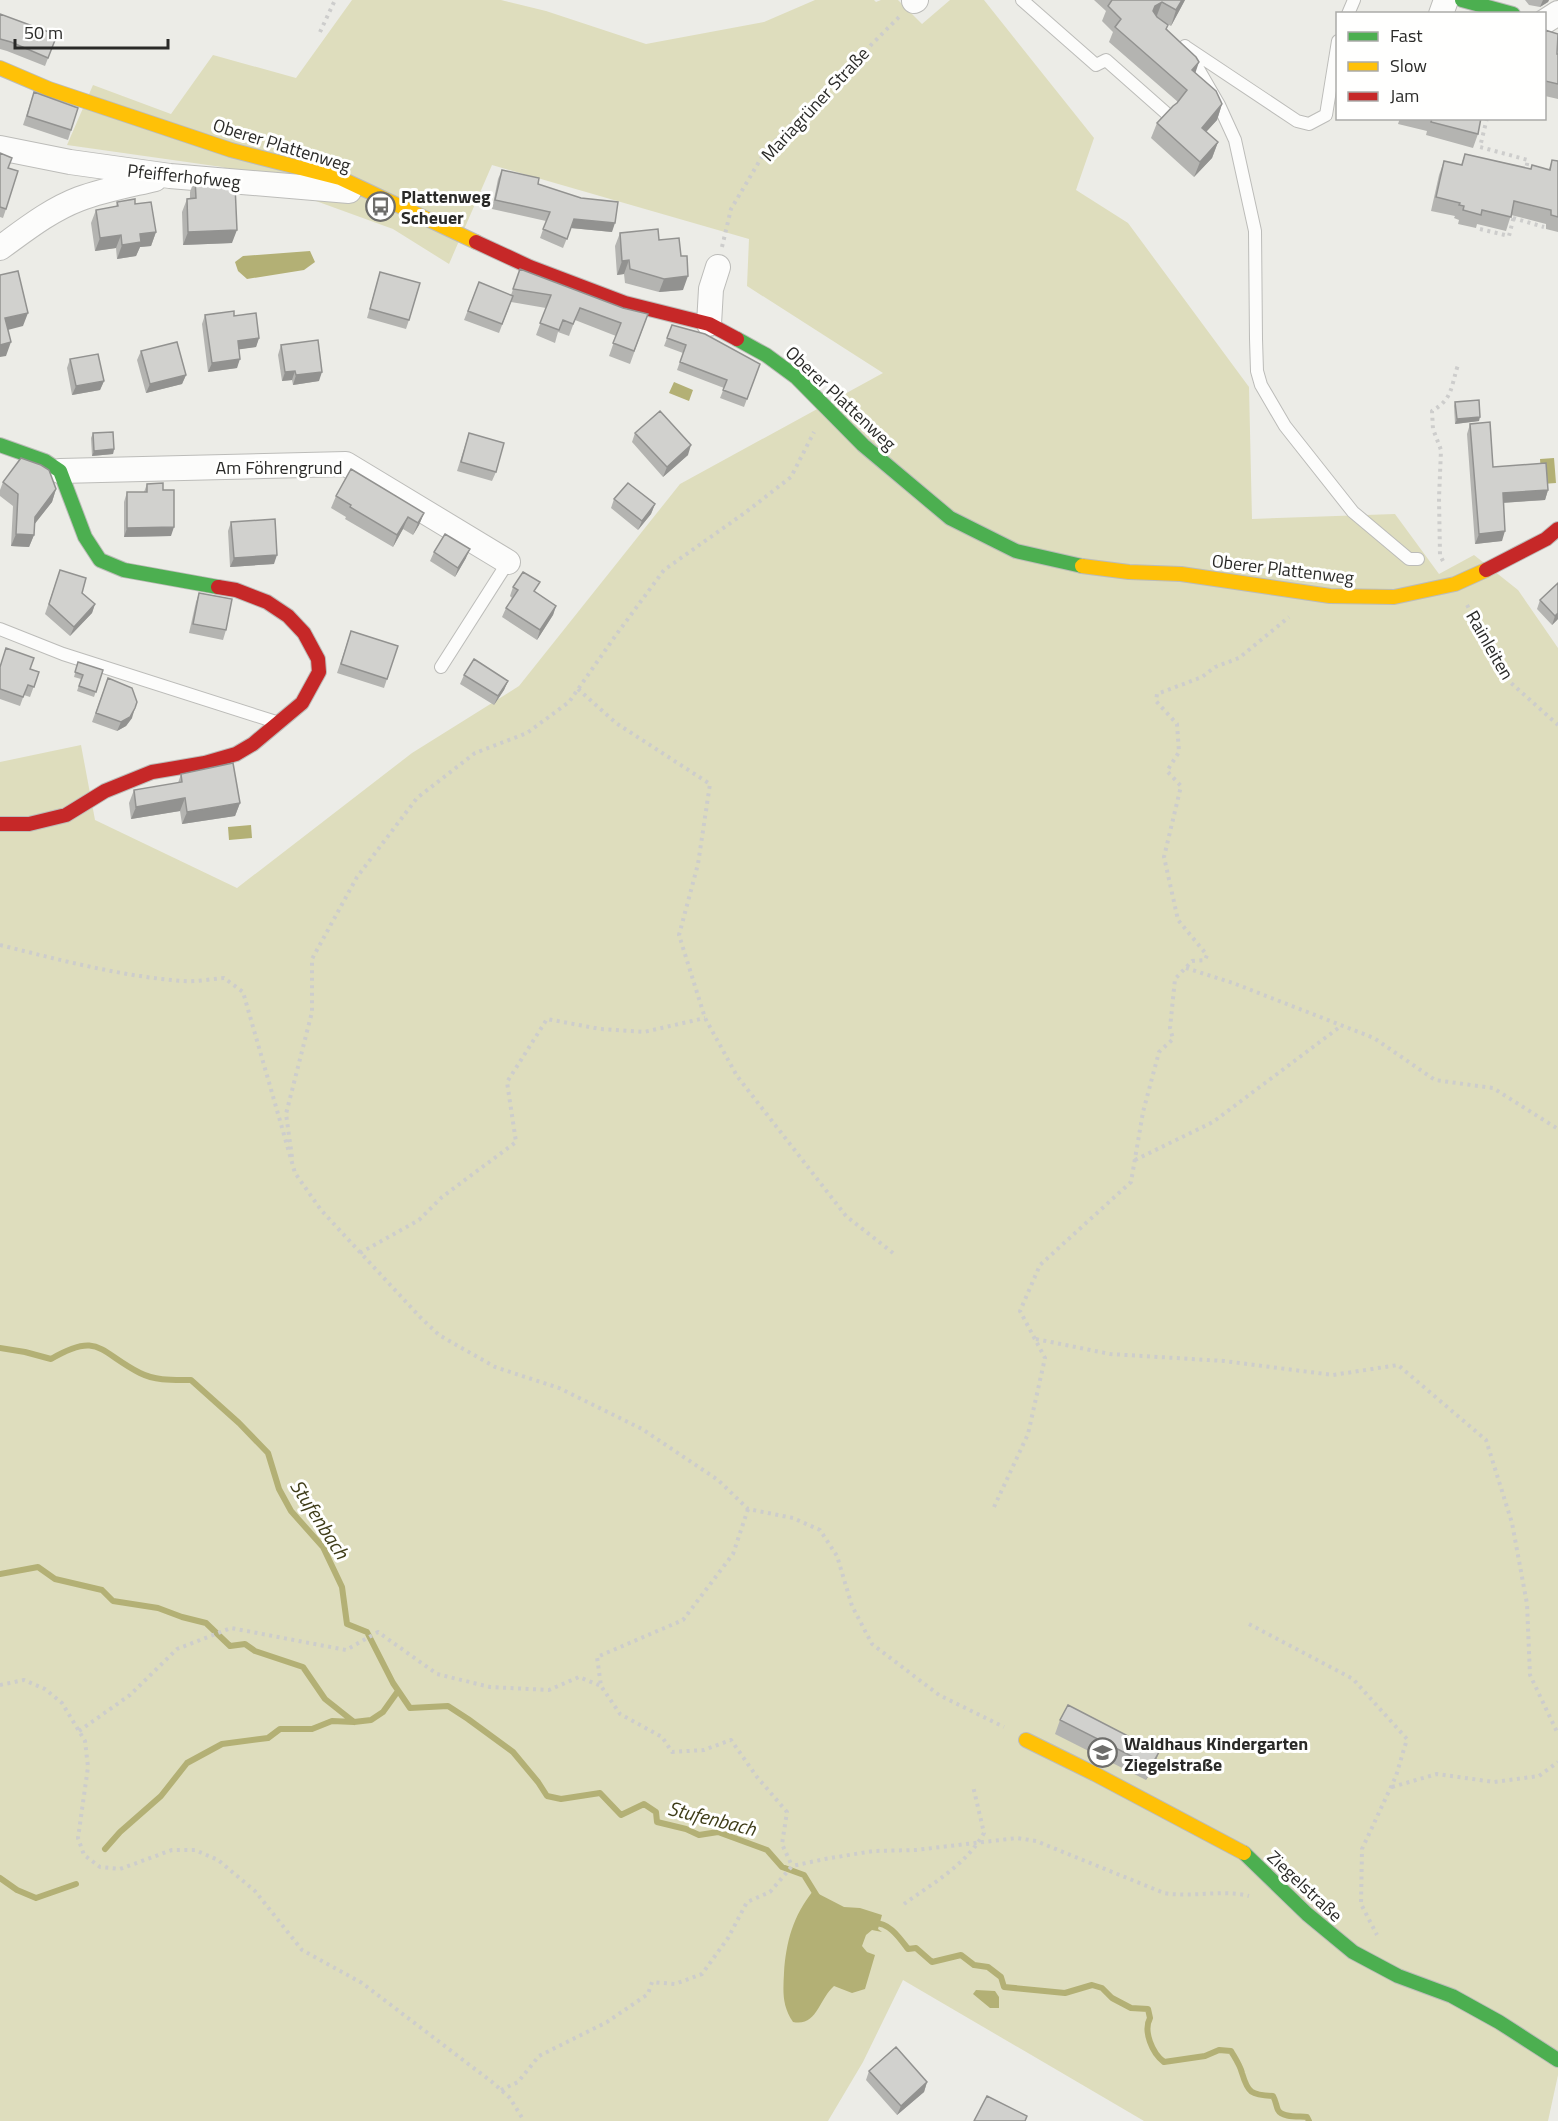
<svg xmlns="http://www.w3.org/2000/svg" width="1558" height="2121" font-family="'Titillium Web',sans-serif">
	<style>
		.green { fill: #deddbd }
		.water { fill: #b3b075 }
		.lines { fill: none; stroke-linecap: round; stroke-linejoin: round }
		.stream { stroke: #b3b075; stroke-width: 6 }
		.lane-casing { stroke: #bcbcb9; stroke-width: 14 }
		.street-casing { stroke: #bcbcb9; stroke-width: 26 }
		.fast-casing { stroke: #bcbcb9; stroke-width: 16 }
		.slow-casing { stroke: #bcbcb9; stroke-width: 16 }
		.jam-casing { stroke: #bcbcb9; stroke-width: 16 }
		.path { stroke: #cdcdcc; stroke-width: 4; stroke-dasharray: 3 4.5; stroke-linecap: butt }
		.lane { stroke: #fcfcfb; stroke-width: 12 }
		.street { stroke: #fcfcfb; stroke-width: 24 }
		.fast { stroke: #4caf50; stroke-width: 14 }
		.slow { stroke: #ffc107; stroke-width: 14 }
		.jam { stroke: #c62828; stroke-width: 14 }
		.wall { fill: #b4b4b1 }
		.shaded-wall { fill: #929290 }
		.building { fill: #d1d1ce; stroke: #929290; stroke-width: 1.5 }
		.labels { text-anchor: middle; dominant-baseline: central; stroke-width: 6; stroke-linejoin: round; paint-order: stroke }
		.street-label { font-size: 18px; fill: #2a2a28; stroke: #fffffe }
		.poi-label { font-size: 18px; font-weight: bold; fill: #2a2a28; stroke: #fffffe; text-anchor: start }
		.water-label { font-size: 20px; font-style: italic; fill: #3f3d19; stroke: #fffffe }
	</style>
	<rect width="100%" height="100%" fill="#ecece7"/>
	<path class="green" d="M352 0H501L546 11 646 44 764 22 815 0H874L876 2 881 0H898L922 24 950 0H984L1094 138 1076 190 1128 223 1249 387 1252 519 1395 514 1439 574 1474 555 1518 590 1558 648V2075L1548 2121H1144L903 1980 863 2062 828 2121H0V762L81 745 95 820 237 888 412 753 519 686 680 484 883 373 747 286 749 239 492 165 449 264 393 229 222 167 67 145 93 85 171 114 213 55 296 78Z"/>
	<path class="water" d="M310 251 315 262 304 270 247 279 238 271 235 262 243 256Z
		M674 382 693 390 689 401 669 393Z
		M1554 458 1556 483 1542 484 1540 459Z
		M251 825 252 838 229 840 228 827Z
		M813 1891 844 1907 860 1908 882 1915 878 1929 882 1932 872 1930 866 1935 862 1946 867 1952 875 1955 865 1989 852 1993 834 1986C819 1999 817 2027 793 2022 782 2006 783 1992 784 1973 786 1942 793 1916 813 1891Z
		M976 1990 995 1991 999 1997V2008H990L973 1994Z"/>
	<g class="lines">
		<path class="stream" d="M0 1348 25 1352 51 1359C99 1331 99 1352 140 1373 156 1381 173 1380 191 1380L239 1423 268 1453 279 1489 291 1511 323 1547 342 1587 347 1624 367 1632 393 1683 410 1708 448 1706 468 1719 513 1752 538 1782 547 1796 561 1799 600 1793 621 1815 644 1804 656 1812 657 1822 686 1829 699 1835 718 1832 767 1850 782 1867 804 1875 817 1896
			M0 1574 38 1567 55 1579 102 1590 113 1601 158 1608 182 1617 206 1623 230 1646 245 1644 255 1651 303 1667 325 1699 354 1722
			M105 1849 120 1832 161 1796 187 1763 222 1744 268 1738 280 1729H312L332 1721 354 1722 371 1720 383 1712 398 1691
			M0 1878 17 1890 36 1898 76 1884
			M873 1923C889 1922 899 1937 908 1949L916 1948 932 1962 961 1955 974 1965 988 1967 1001 1977 1004 1987 1065 1993 1092 1985 1102 1988 1112 1998 1131 2008 1148 2009 1150 2018C1143 2031 1152 2053 1164 2062L1205 2056 1219 2050 1231 2051C1235 2058 1240 2065 1242 2073 1248 2093 1251 2095 1273 2096 1276 2101 1276 2106 1278 2110 1282 2118 1300 2116 1307 2117L1309 2121"/>
		<defs>
			<path id="lane" d="M1022 0 1096 65 1106 60 1166 113
				M1348 14 1354 0
				M1185 46 1219 105 1235 140 1255 231 1256 339 1257 371 1261 385 1285 426 1353 512 1409 559H1418
				M1186 47 1297 121 1309 124 1326 115 1338 41
				M0 629 63 654 276 722
				M441 667 508 562"/>
			<path id="street" d="M914 1 916 0
				M1441 14 1446 0
				M1544 22 1558 13
				M0 148 70 162 170 176 349 191
				M0 248C25 230 50 210 79 199 103 190 130 185 155 179
				M709 324 711 289 718 267
				M60 471 346 464 508 562"/>
			<path id="fast" d="M1462 0 1513 14
				M737 339 766 355 796 377 863 445 950 518 1016 551 1082 566
				M0 445 45 461 60 471 85 537 100 560 124 570 218 587
				M1244 1853 1307 1914 1353 1952 1398 1976 1452 1996 1499 2022 1558 2060"/>
			<path id="slow" d="M0 68 49 89 231 150 340 178 476 242
				M1082 566 1129 572 1181 574 1330 596 1394 597 1455 584 1486 570
				M1026 1740 1095 1774 1244 1853"/>
			<path id="jam" d="M476 242 530 267 625 303 709 324 737 339
				M1486 570 1546 539 1558 529
				M0 824H29L66 815 105 791 152 772 205 763 236 754 253 744 302 703 319 672 318 659 304 633 288 616 267 602 236 590 218 587"/>
		</defs>
		<use href="#lane" class="lane-casing"/>
		<use href="#street" class="street-casing"/>
		<use href="#fast" class="fast-casing"/>
		<use href="#slow" class="slow-casing"/>
		<use href="#jam" class="jam-casing"/>
		<path class="path" d="M320 32 335 0
			M1487 118 1480 147 1528 160 1525 173
			M1513 218 1544 227
			M1480 229 1509 236 1515 212
			M722 247 731 209 766 150 901 15
			M1443 561 1440 555 1439 498 1441 450 1433 429 1432 411C1453 399 1451 386 1458 365
			M1467 605 1511 683 1558 725
			M578 689 616 723 710 784 698 864 679 935 705 1018 737 1076 846 1216 893 1253
			M0 945C60 960 120 976 182 981 196 982 211 979 224 978L243 992 295 1173 321 1210 420 1317 439 1335 495 1367 559 1388 642 1429 718 1480 748 1509 793 1518 820 1530 837 1556 852 1606 872 1644 939 1695 1004 1727
			M1186 968 1233 983 1374 1038 1435 1080 1493 1088 1558 1129
			M292 1157 286 1114 312 1012V959L357 877 417 798 475 753 527 733 569 702 616 635 664 570 746 512 791 477 814 432
			M1135 1160 1213 1122 1341 1026
			M360 1253 419 1220 442 1197 516 1142 507 1082 547 1019 600 1029 644 1032 705 1018
			M1036 1339 1110 1354 1224 1361 1333 1375 1398 1365 1486 1440 1512 1523 1527 1604 1530 1675 1558 1734
			M994 1507 1028 1434 1045 1358 1020 1311 1040 1265 1131 1182 1143 1112 1159 1052 1173 1039 1170 1028 1175 979 1192 961 1205 960 1207 955 1178 920 1164 857 1181 786 1167 771 1179 752 1177 724 1156 701 1157 694 1202 677 1215 667 1239 658 1289 617
			M748 1509 733 1554 683 1620 597 1657 601 1686 620 1714 662 1737 672 1752 704 1750 731 1740 757 1777 787 1812 782 1844 792 1866
			M1249 1624 1353 1679 1407 1739 1396 1776 1362 1849 1361 1904 1377 1935
			M0 1685 24 1680 45 1689 62 1703 85 1741 88 1767 78 1838 84 1855 100 1867 120 1869 172 1850H195L218 1860 255 1891 302 1950 362 1983 492 2082 510 2098 524 2121
			M79 1731 130 1695 177 1649 231 1628 346 1650 378 1632 437 1674 490 1687 549 1690 579 1677 601 1686
			M1392 1787 1437 1774 1494 1782 1539 1776 1558 1762
			M904 1904C933 1883 966 1865 984 1833L973 1786
			M501 2090 518 2082 539 2056 607 2022 648 1994 652 1982 675 1984 702 1974 728 1938 747 1902 770 1892 792 1866 825 1859 873 1851 916 1850 1017 1838 1036 1841 1164 1893C1192 1898 1221 1889 1249 1896"/>
		<use href="#lane" class="lane"/>
		<use href="#street" class="street"/>
		<use href="#fast" class="fast"/>
		<use href="#slow" class="slow"/>
		<use href="#jam" class="jam"/>
	</g>
	<path class="wall" d="M1094 0H1185L1171 26 1165 23 1167 29 1195 73 1222 104 1217 120 1206 132 1218 142 1212 158 1194 177 1151 138 1157 123 1178 102 1109 42 1113 32 1102 21 1106 11Z
		M1525 0H1549L1548 2 1540 7 1529 5Z
		M0 14 57 35 45 66 7 51 0 49Z
		M1545 30 1558 54V99L1545 96Z
		M34 92 78 108 68 140 23 125Z
		M1400 118H1481L1478 134 1473 148 1426 135 1427 131 1398 124Z
		M0 153 8 168 6 209 3 218 0 217Z
		M1465 154 1530 169H1549L1552 160 1558 161V232L1546 229V224L1511 215 1506 231 1477 224 1476 228 1458 224 1459 220 1454 218 1455 216 1431 211 1439 175 1444 161 1461 165Z
		M502 170 538 184 612 232 571 228 563 248 540 238 546 221 492 209 498 179Z
		M195 178 212 186 232 243 183 245 182 212 187 199 190 198V192Z
		M117 202 135 204 156 232 151 246 140 247 136 256 117 259 116 248 95 251 91 223 96 210 116 207Z
		M620 233 659 240 681 256 683 290 659 292 625 283 624 274 617 275 615 246Z
		M520 269 623 308 648 314 630 364 609 356 616 336 575 320 569 336 558 332 555 343 536 335 546 308 511 302 499 333 464 320 479 282 511 295Z
		M380 272 409 320 406 329 367 318Z
		M205 315 234 316 259 338 256 347 239 349 237 368 208 372 202 324Z
		M672 325 760 364 744 407 720 398 724 388 677 370 683 353 664 346Z
		M281 345 319 381 293 385 292 380 282 381 278 355Z
		M141 351 186 375 182 384 146 393 137 360Z
		M70 359 104 381 100 390 72 395 67 368Z
		M1455 402 1479 421 1455 424 1454 406Z
		M1470 424 1493 467 1548 490 1545 500 1503 503 1502 541 1475 544 1467 434Z
		M93 433 114 449 113 454 92 456 91 438Z
		M469 433 496 472 492 481 457 471Z
		M635 433 688 455 663 477 632 442Z
		M3 482 56 489 52 502 34 524V535L29 547 11 546 13 506 0 496V490Z
		M147 484 163 490 171 536 124 537V502L127 492H144Z
		M336 496 424 513 419 525 413 535 403 529 393 547 345 519 346 517 331 508Z
		M614 499 655 504 651 514 638 530 611 508Z
		M231 522 274 564 230 567 228 531Z
		M434 552 466 558 455 577 430 561Z
		M60 570 82 593 95 604 92 613 70 636 45 614Z
		M1558 583V619L1552 625 1537 609 1540 600Z
		M513 587 536 593 556 606 553 615 537 640 502 617 506 608 512 598 510 596Z
		M199 593 226 630 223 640 189 633 196 602Z
		M351 631 398 646 384 688 337 673Z
		M78 662 103 670 94 697 77 691 81 679 74 677Z
		M0 666 30 669 39 672 30 697 24 695 20 706 0 699Z
		M464 675 508 681 504 690 494 705 460 684Z
		M108 678 132 718 126 726 117 731 92 722Z
		M181 774 240 803 235 816 182 824 180 811 131 819 129 803 134 790 178 783Z
		M1060 1720 1154 1766 1146 1780 1055 1734Z
		M869 2071 927 2082 924 2092 897 2115 866 2080Z"/>
	<path class="shaded-wall" d="M1182 0H1185L1171 26 1176 10Z
		M1543 0H1549L1548 2 1540 7Z
		M1162 2 1156 18 1150 21 1155 6Z
		M1199 62 1194 77 1192 70Z
		M1222 104 1217 120 1196 143 1202 128Z
		M1218 142 1212 158 1194 177 1200 162Z
		M574 219 615 223 612 232 571 228Z
		M237 230 232 243 183 245 188 232Z
		M156 232 151 246 140 247 136 256 117 259 122 245 140 234Z
		M121 235 116 248 95 251 100 238Z
		M629 260 624 274 617 275 622 261Z
		M688 276 683 290 659 292 664 279Z
		M28 313 23 326 0 332 5 318Z
		M259 338 256 347 235 350 238 341Z
		M11 342 6 356 0 357V345Z
		M240 359 237 368 208 372 212 363Z
		M295 371 292 380 282 381 285 372Z
		M322 372 319 381 293 385 296 375Z
		M186 375 182 384 146 393 150 384Z
		M104 381 100 390 72 395 76 386Z
		M1480 417 1479 421 1455 424 1457 419Z
		M691 445 688 455 663 477 667 467Z
		M114 449 113 454 92 456 94 451Z
		M56 489 52 502 30 530 35 517Z
		M1548 490 1545 500 1499 503 1503 493Z
		M655 504 651 514 638 530 642 521Z
		M424 513 419 525 413 535 418 523Z
		M408 517 403 529 393 547 397 535Z
		M174 527 171 536 124 537 127 528Z
		M1505 531 1502 541 1475 544 1479 534Z
		M16 534 34 535 29 547 11 546Z
		M470 549 466 558 455 577 458 568Z
		M277 555 274 564 230 567 234 558Z
		M95 604 92 613 70 636 74 627Z
		M556 606 553 615 537 640 540 630Z
		M1558 613V619L1552 625 1555 616Z
		M508 681 504 690 494 705 498 696Z
		M135 708 132 718 126 726 117 731 121 722Z
		M185 798 180 811 131 819 136 807Z
		M240 803 235 816 182 824 187 812Z
		M1159 1752 1154 1766 1146 1780 1151 1766Z
		M927 2082 924 2092 897 2115 901 2106Z"/>
	<path class="building" d="M1112 0H1182L1176 10 1162 2 1155 6 1153 11 1157 17 1168 25 1166 29 1196 57 1199 62 1192 70 1216 91 1222 104 1202 128 1218 142 1200 162 1157 123 1173 106 1177 103 1187 90 1115 27 1121 19 1108 6Z
		M0 14 57 35 48 58 11 42 0 39Z
		M1545 30 1558 34 1557 54H1558V84L1545 81Z
		M34 92 78 108 71 130 27 116Z
		M1432 118H1481L1478 134 1431 122Z
		M0 153 12 158 8 168 18 171 6 209 0 207Z
		M1465 154 1531 169 1532 165 1550 170 1552 160 1558 161V217L1551 215V210L1514 201 1511 217 1482 210 1481 215 1463 210 1464 206 1459 205 1460 203 1436 197 1444 161 1462 165Z
		M502 170 539 178 538 184 581 198 618 202 615 223 574 219 567 239 543 229 550 212 495 200Z
		M195 178 211 180 212 186 235 185 237 230 188 232 187 199 196 198Z
		M135 199V204L151 202 156 232 140 234 141 242 122 245 121 235 100 238 96 210 118 206 117 202Z
		M658 229 659 240 679 238 681 256H687L688 276 664 279 630 269 629 260 622 261 620 233Z
		M520 269 623 308 648 314 634 351 613 343 621 323 580 308 573 324 563 320 559 330 540 323 551 295 513 289Z
		M18 271 28 313 5 318 11 342 0 345V275Z
		M380 272 420 283 409 320 370 309Z
		M479 282 513 296 502 324 468 311Z
		M234 311V316L256 313 259 338 238 341 240 359 212 363 205 315Z
		M672 325 705 334 760 364 747 399 723 390 727 380 680 362 686 345 667 338Z
		M318 340 322 372 296 375 295 371 285 372 281 345Z
		M177 342 186 375 150 384 141 351Z
		M98 354 104 381 76 386 70 359Z
		M1479 400 1480 417 1457 419 1455 402Z
		M660 411 691 445 667 467 635 433Z
		M1490 422 1493 467 1546 463 1548 490 1503 493 1505 531 1479 534 1470 424Z
		M113 432 114 449 94 451 93 433Z
		M469 433 504 443 496 472 461 462Z
		M21 458 41 465 49 470 56 489 35 517 34 535 16 534 18 494 3 482Z
		M351 469 424 513 418 523 408 517 397 535 350 507 351 505 336 496Z
		M163 483V490H174V527L127 528V492H147V484Z
		M628 483 655 504 642 521 614 499Z
		M275 519 277 555 234 558 231 522Z
		M445 534 470 549 458 568 434 552Z
		M60 570 86 578 82 593 95 604 74 627 49 604Z
		M523 572 540 582 534 591 556 606 540 630 506 608 518 590 513 587Z
		M1558 583V613L1555 616 1540 600Z
		M199 593 232 599 226 630 193 624Z
		M351 631 398 646 387 679 341 664Z
		M6 648 34 658 30 669 39 672 34 687 28 685 23 697 0 689V667Z
		M474 659 508 681 498 696 464 675Z
		M78 662 103 670 96 692 79 686 83 675 75 672Z
		M108 678 132 688 137 702 135 708 130 717 121 722 96 713Z
		M233 763 240 803 187 812 185 798 136 807 134 790 182 782 181 774Z
		M1068 1705 1159 1752 1151 1766 1060 1720Z
		M896 2047 927 2082 901 2106 869 2071Z
		M987 2096 1027 2116 1025 2121H974Z"/>
	<defs>
		<symbol id="bus-ring" viewBox="-11 -11 22 22"><circle r="9.5" fill="#fffffe" stroke="#6e6e6b" stroke-width="1.5"/><path d="M-5-6H5V4H4V6H2V4H-2V6H-4V4H-5ZM-3.5-4V0h7V-4ZM-3.5 1.2v1.5H-2V1.2ZM2 1.2v1.5H3.5V1.2Z" fill="#6e6e6b"/></symbol>
		<symbol id="school-ring" viewBox="-11 -11 22 22"><circle r="9.5" fill="#fffffe" stroke="#6e6e6b" stroke-width="1.5"/><path d="M0-5L7-2L0 1L-7-2ZM-4 1L0 2.5L4 1V4Q0 6-4 4Z" fill="#6e6e6b"/></symbol>
	</defs>
	<g fill-rule="evenodd">
		<use href="#bus-ring" x="364" y="190" width="33" height="33"/>
		<use href="#school-ring" x="1086" y="1736" width="33" height="33"/>
	</g>
	<g class="labels">
		<g class="street-label">
			<text transform="translate(815 104) rotate(-47)">Mariagrüner Straße</text>
			<text transform="translate(282 145) rotate(17)">Oberer Plattenweg</text>
			<text transform="translate(184 176) rotate(6)">Pfeifferhofweg</text>
			<text transform="translate(841 398) rotate(43)">Oberer Plattenweg</text>
			<text x="279" y="467">Am Föhrengrund</text>
			<text transform="translate(1283 569) rotate(7)">Oberer Plattenweg</text>
			<text transform="translate(1490 645) rotate(60)">Rainleiten</text>
			<text transform="translate(1305 1886) rotate(43)">Ziegelstraße</text>
		</g>
		<g class="poi-label">
			<text x="401" y="196">Plattenweg<tspan x="401" dy="21">Scheuer</tspan></text>
			<text x="1124" y="1743">Waldhaus Kindergarten<tspan x="1124" dy="21">Ziegelstraße</tspan></text>
		</g>
		<g class="water-label">
			<text transform="translate(320 1519) rotate(57)">Stufenbach</text>
			<text transform="translate(712 1818) rotate(14)">Stufenbach</text>
		</g>
	</g>
	<rect x="1336" y="12" width="210" height="108" fill="#fffffe" stroke="#aaaaa8" stroke-width="1.5"/>
	<rect x="1348" y="32" width="30" height="9" fill="#4caf50" stroke="#aaaaa8" stroke-width="1.5"/>
	<text x="1390" y="42" font-size="18" fill="#2a2a28">Fast</text>
	<rect x="1348" y="62" width="30" height="9" fill="#ffc107" stroke="#aaaaa8" stroke-width="1.5"/>
	<text x="1390" y="72" font-size="18" fill="#2a2a28">Slow</text>
	<rect x="1348" y="92" width="30" height="9" fill="#c62828" stroke="#aaaaa8" stroke-width="1.5"/>
	<text x="1390" y="102" font-size="18" fill="#2a2a28">Jam</text>
	<path d="M15 39v9h153v-9" fill="none" stroke="#2a2a28" stroke-width="3"/>
	<text x="24" y="39" font-size="18" fill="#2a2a28" stroke="#fffffe" stroke-width="4.5" paint-order="stroke">50 m</text>
</svg>
